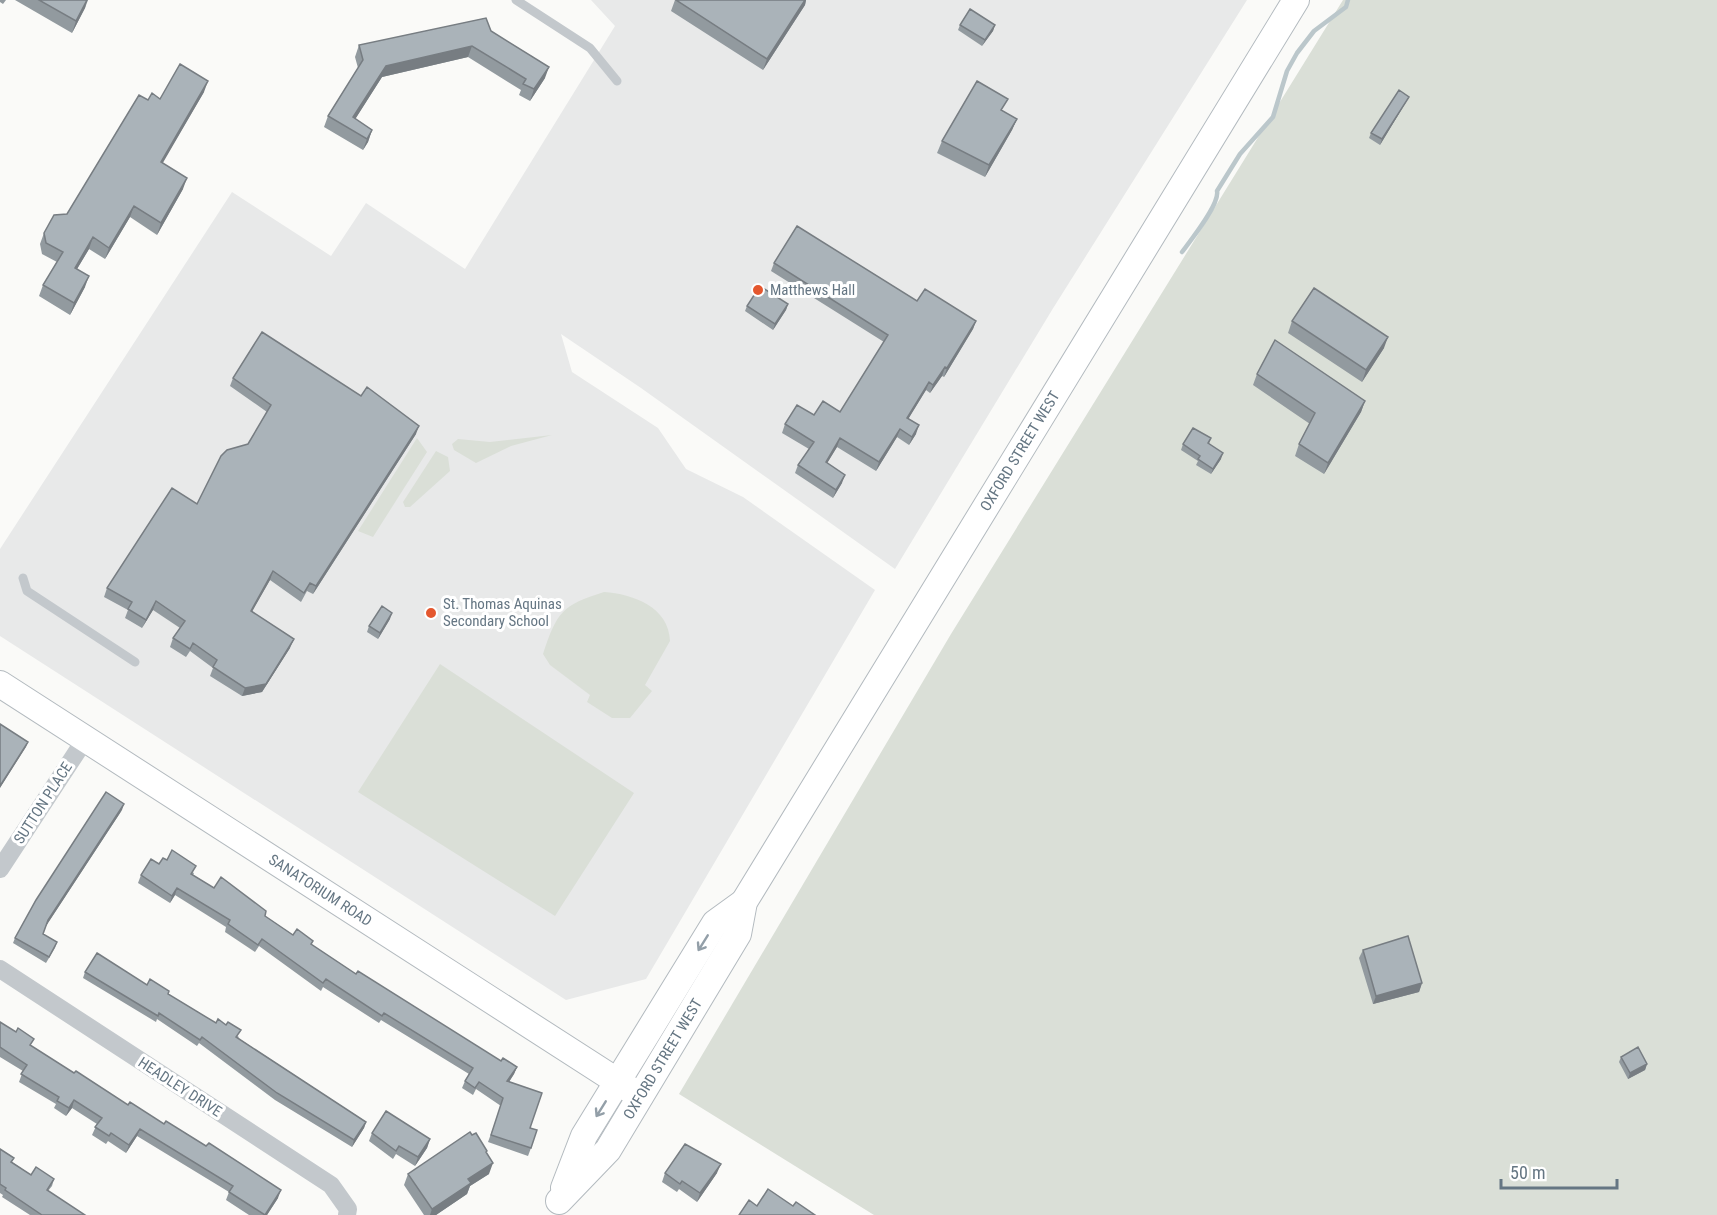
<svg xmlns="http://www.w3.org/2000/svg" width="1717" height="1215" font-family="'Roboto Condensed',sans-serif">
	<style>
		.built { fill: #e8e9e9 }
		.green { fill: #dadfd7 }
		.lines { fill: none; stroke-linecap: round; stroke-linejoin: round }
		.stream { stroke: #bbc7cb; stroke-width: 4.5 }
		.secondary-casing { stroke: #b3babf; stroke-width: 28 }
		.lane { stroke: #c3c8cc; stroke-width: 9 }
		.street { stroke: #c3c8cc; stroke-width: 18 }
		.secondary { stroke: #fff; stroke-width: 26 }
		.wall { fill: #929a9f }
		.shaded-wall { fill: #777d82 }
		.building { fill: #aab3b9; stroke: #777d82; stroke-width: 1.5 }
		.oneway { stroke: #939fa8 }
		.poi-dot { fill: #e4572e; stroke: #fff; stroke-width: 2 }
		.labels { text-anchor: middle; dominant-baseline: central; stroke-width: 6; stroke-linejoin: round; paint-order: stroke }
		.poi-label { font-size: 15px; fill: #657683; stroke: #fff; text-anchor: start }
		.street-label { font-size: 15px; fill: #657683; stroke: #fff }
	</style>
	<rect width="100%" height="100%" fill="#fafaf8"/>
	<path class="built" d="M591 0H1247L1052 310 895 569 641 388 561 334 572 372 658 428 686 469 743 497 875 590 646 979 566 1000 0 636V549L232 192 331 256 366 203 465 269 615 26Z"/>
	<path class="green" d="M1343 0H1717V1215H874L679 1094 951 634Z
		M552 435 511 446 476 463 454 450 452 444 458 439 490 442Z
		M417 438 427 452 373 537 358 531Z
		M436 451 448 457 450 471 410 507H405L403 502Z
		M604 592C633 594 669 607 670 641L645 685 652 691 630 718H612L587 702 590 695 550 665 543 654C557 612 562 605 604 592Z
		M440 664 634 793 555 916 358 792Z"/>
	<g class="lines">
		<path class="stream" d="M1182 252C1191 240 1220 204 1217 191L1240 154 1273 117 1287 71 1297 53 1314 31 1346 7 1348 0"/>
		<defs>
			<g id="secondary">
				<path id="s1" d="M0 684 640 1096"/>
				<path d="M564 1188 584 1136 715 923 744 902"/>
				<path id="s2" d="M559 1201 608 1150 738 934 744 902 1296 0"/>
			</g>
		</defs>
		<use href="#secondary" class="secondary-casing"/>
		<path class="lane" d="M516 0 590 48 617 81
			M23 578 27 591 135 662"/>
		<path class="street" d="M0 869 86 738
			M0 969 331 1185 348 1209 347 1215"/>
		<use href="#secondary" class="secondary"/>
	</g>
	<path class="wall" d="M0 0H6L3 4 0 2Z
		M15 0H88L85 8 72 33Z
		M675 0H806L805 5 763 70 671 11Z
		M960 25H995L993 31 982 46 958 30Z
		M491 31 545 78 530 101 519 95 521 90 468 57 382 77 355 119 372 130 368 142 363 150 324 127 328 116 358 68 355 57 359 45Z
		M204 92 162 163 183 189 157 235 130 217 105 259 89 249 77 269 85 287 70 315 39 296 43 285 57 262 42 254 40 244 44 233 67 214 148 100Z
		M1406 102 1380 145 1369 138 1371 133Z
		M1003 111 1017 119 1012 130 985 177 937 153 942 141Z
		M774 263 917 301 976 321 973 329 944 377 942 376 930 393 926 390 908 419 916 434 909 445 897 437 876 471 837 447 827 463 842 483 833 498 795 473 798 465 809 449 782 433 785 424 814 415 840 412 884 342 771 271Z
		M788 304 786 310 773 330 745 311 747 306Z
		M1292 321 1384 348 1362 382 1288 333Z
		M1257 374 1365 401 1361 412 1324 474 1295 456 1299 444 1310 424 1253 385Z
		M233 378 416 434 313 594 307 591 301 602 270 580 252 611 290 648 262 692 242 696 210 676 213 668 190 651 186 657 170 647 173 638 180 628 153 610 142 628 125 618 128 610 104 597 107 588 197 504 248 444 267 412 230 386Z
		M1211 438 1209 444 1221 459 1211 474 1196 465 1198 461 1181 450 1183 444Z
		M390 619 378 639 367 632 369 626Z
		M122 810 46 926 43 934 57 942 55 948 46 963 13 943 15 938Z
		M167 860 194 873 193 875 214 888 265 916 293 935 312 945 356 974 501 1061 517 1067 514 1074 509 1082 530 1128 531 1148 528 1156 488 1142 501 1106 476 1089 473 1095 462 1088 465 1081 469 1074 381 1020 379 1023 323 987 321 991 259 946 255 952 225 932 226 927 175 895 170 903 138 883 141 875Z
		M1363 950 1422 983 1419 992 1373 1004 1359 958Z
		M85 972 147 985 168 994 239 1037 238 1038 366 1122 364 1128 352 1147 275 1100 199 1043 197 1046 157 1019 156 1022 83 978Z
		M0 1022 31 1046 74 1073 128 1105 278 1198 267 1215H249L226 1200 229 1192 137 1136 126 1153 108 1141 106 1144 92 1135 97 1124 72 1108 66 1116 54 1108 56 1104 19 1082 23 1071 0 1057Z
		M1621 1057 1647 1064 1645 1070 1628 1079 1619 1062Z
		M372 1133 430 1139 427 1148 415 1166 396 1154 393 1159 369 1141Z
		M0 1149 14 1158 12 1162 31 1175 54 1179 52 1186 48 1191 85 1215H30L2 1197 3 1195 0 1193Z
		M486 1153 489 1174 470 1186 467 1194 436 1215H424L404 1185 408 1174Z
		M665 1173H717L697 1202 679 1189 677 1192 662 1182Z"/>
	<path class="shaded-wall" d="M87 0 85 8 72 33 76 21Z
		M805 0H806L805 5 763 70 767 59Z
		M995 25 993 31 982 46 985 40Z
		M472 46 468 57 382 77 349 129 353 117 386 66Z
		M549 67 545 78 530 101 534 89Z
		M208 81 204 92 157 173 161 162Z
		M1409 97 1406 102 1380 145 1382 139Z
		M1017 119 1012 130 985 177 989 165Z
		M372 130 368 142 363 150 367 139Z
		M187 178 183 189 157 235 161 223Z
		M134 206 130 217 105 259 109 248Z
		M93 237 89 249 71 279 75 268Z
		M89 276 85 287 70 315 74 303Z
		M788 304 786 310 773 330 775 324Z
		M976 321 973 329 944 377 947 368Z
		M1388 337 1384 348 1362 382 1366 370Z
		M945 367 942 376 930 393 933 385Z
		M929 382 926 390 904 426 907 418Z
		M1365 401 1361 412 1324 474 1328 463Z
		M919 425 916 434 909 445 912 437Z
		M419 426 416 434 313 594 316 586Z
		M900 429 897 437 876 471 879 462Z
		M840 438 837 447 823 470 826 462Z
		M1223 453 1221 459 1211 474 1213 469Z
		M845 475 842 483 833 498 836 490Z
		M273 571 270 580 248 619 251 611Z
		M156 601 153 610 142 628 146 620Z
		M392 613 390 619 378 639 380 633Z
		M294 639 290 648 262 692 242 696 245 688Z
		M28 742 26 747 0 788V786Z
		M124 804 122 810 46 926 48 920Z
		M177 888 175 895 170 903 172 896Z
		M1422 983 1419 992 1373 1004 1376 996Z
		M1647 1064 1645 1070 1628 1079 1630 1073Z
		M517 1067 514 1074 505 1088 507 1081Z
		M74 1100 72 1108 66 1116 69 1108Z
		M366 1122 364 1128 352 1147 354 1140Z
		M140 1129 137 1136 126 1153 129 1145Z
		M430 1139 427 1148 415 1166 418 1157Z
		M493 1163 489 1174 470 1186 467 1194 436 1215H430L432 1209 468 1179Z
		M721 1164 717 1173 697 1202 700 1193Z
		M281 1190 278 1198 267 1215H265Z"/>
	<path class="building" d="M39 0H87L76 21Z
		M676 0H805L767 59Z
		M970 9 995 25 985 40 960 25Z
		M486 18 491 31 549 67 534 89 523 84 526 79 472 46 386 66 353 117 372 130 367 139 328 116 363 60 359 45Z
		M180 64 208 81 161 162 187 178 161 223 134 206 109 248 93 237 75 268 89 276 74 303 43 285 63 252 46 243 44 233 54 215 67 214 139 95 148 100 152 93 160 99Z
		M977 81 1008 99 1001 110 1017 119 989 165 942 141Z
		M1399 90 1409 97 1382 139 1371 133Z
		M797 226 917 301 925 289 976 321 947 368 945 367 933 385 929 382 907 418 919 425 912 437 900 429 879 462 840 438 826 462 845 475 836 490 798 465 814 442 785 424 797 405 814 415 823 401 840 412 888 335 774 263Z
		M760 286 788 304 775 324 747 306Z
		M1314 288 1388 337 1366 370 1292 321Z
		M262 332 361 396 367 387 419 426 316 586 310 583 304 593 273 571 251 611 294 639 266 684 245 688 213 667 217 660 193 643 190 649 173 638 185 621 156 601 146 620 128 609 132 602 107 588 172 488 197 504 221 456 227 450 248 444 271 405 233 378Z
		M1275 340 1365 401 1328 463 1299 444 1315 413 1257 374Z
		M1193 428 1211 438 1208 443 1223 453 1213 469 1198 459 1200 456 1183 444Z
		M382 606 392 613 380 633 369 626Z
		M0 724 28 742 0 786Z
		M106 792 124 804 48 920 43 934 57 942 49 957 15 938 36 900Z
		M172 850 196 866 191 874 214 888 221 877 266 911 265 916 293 935 297 929 313 941 311 944 356 974 358 971 501 1061 503 1058 517 1067 507 1081 542 1093 530 1128 537 1130 531 1148 491 1135 503 1098 479 1082 475 1088 465 1081 473 1068 384 1013 382 1016 326 979 323 983 262 939 258 945 228 924 230 920 177 888 172 896 141 875 151 859 159 864 163 858 167 860Z
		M1408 936 1422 983 1376 996 1363 950Z
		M97 953 147 985 150 979 169 991 168 994 216 1023 218 1019 226 1025 228 1022 241 1030 236 1037 366 1122 354 1140 277 1093 202 1037 200 1040 159 1013 158 1016 85 972Z
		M0 1022 16 1032 18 1028 34 1039 30 1045 74 1073 76 1071 128 1105 130 1102 164 1124 166 1121 206 1146 209 1143 281 1190 265 1215 229 1192 233 1186 140 1129 129 1145 111 1133 109 1136 95 1127 102 1118 74 1100 69 1108 57 1101 59 1097 21 1074 27 1065 0 1047Z
		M1638 1047 1647 1064 1630 1073 1621 1057Z
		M386 1111 430 1139 418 1157 399 1146 396 1151 372 1133Z
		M470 1132 472 1135 476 1133 487 1151 486 1152 493 1163 468 1179 471 1183 432 1209 408 1174Z
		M685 1144 721 1164 700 1193 682 1181 680 1184 665 1173Z
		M0 1149 14 1158 11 1162 31 1175 36 1167 54 1179 47 1190 85 1215H42L5 1190 6 1188 0 1184Z
		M768 1189 793 1206 796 1202 815 1215H739L749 1200 757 1206Z"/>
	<defs><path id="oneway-shaft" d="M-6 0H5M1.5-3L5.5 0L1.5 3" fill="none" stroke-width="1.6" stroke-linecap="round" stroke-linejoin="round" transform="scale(1.5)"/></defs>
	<g class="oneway">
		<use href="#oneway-shaft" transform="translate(703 943) rotate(122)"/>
		<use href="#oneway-shaft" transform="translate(601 1109) rotate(122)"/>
	</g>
	<g class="poi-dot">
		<circle cx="758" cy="290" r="6"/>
		<circle cx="431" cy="613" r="6"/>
	</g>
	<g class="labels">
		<g class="poi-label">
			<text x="770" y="290">Matthews Hall</text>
			<text x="443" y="604">St. Thomas Aquinas<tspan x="443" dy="17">Secondary School</tspan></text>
		</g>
		<g class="street-label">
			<text stroke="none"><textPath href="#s2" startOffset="884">OXFORD STREET WEST</textPath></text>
			<text transform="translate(43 803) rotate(-57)">SUTTON PLACE</text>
			<text stroke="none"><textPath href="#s1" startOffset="381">SANATORIUM ROAD</textPath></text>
			<text stroke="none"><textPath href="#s2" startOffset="177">OXFORD STREET WEST</textPath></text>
			<text transform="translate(180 1087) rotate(33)">HEADLEY DRIVE</text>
		</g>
	</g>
	<path d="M1501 1179v9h116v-9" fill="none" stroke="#657683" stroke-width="3"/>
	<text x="1510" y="1179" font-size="18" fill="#657683" stroke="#ffffff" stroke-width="4.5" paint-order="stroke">50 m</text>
</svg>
